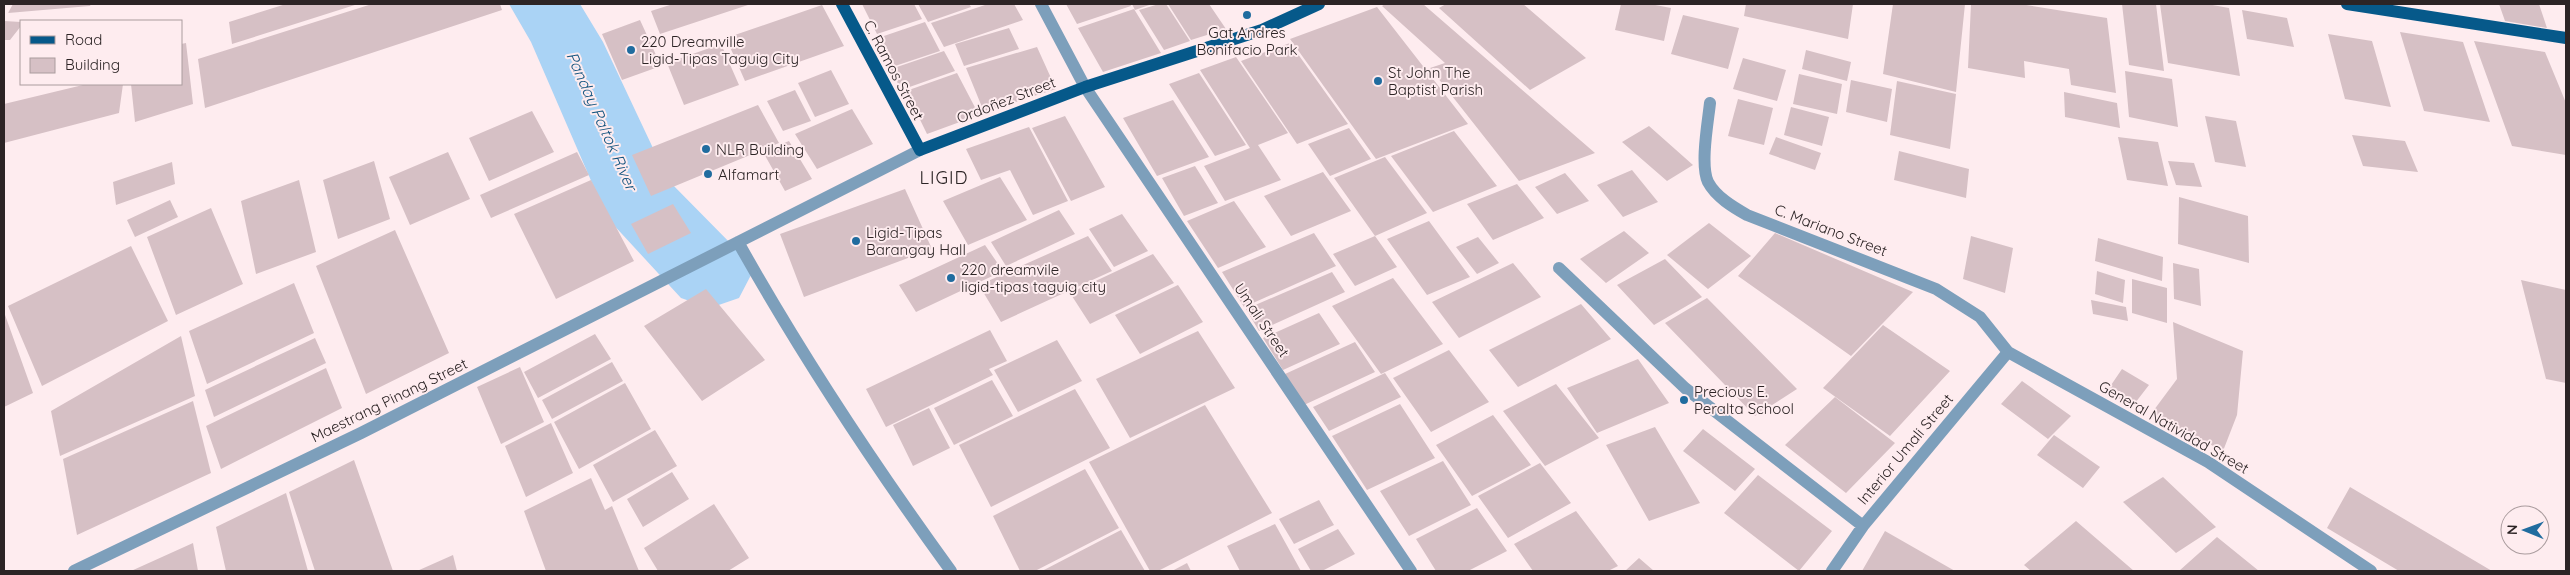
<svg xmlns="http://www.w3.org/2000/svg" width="2570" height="575" font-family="Quicksand,sans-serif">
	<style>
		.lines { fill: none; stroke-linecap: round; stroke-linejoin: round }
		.river { fill: #aad3f5; fill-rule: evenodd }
		.building { fill: #d6c0c5 }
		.minor { stroke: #7d9fbb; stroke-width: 12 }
		.major { stroke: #06598a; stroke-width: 12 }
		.poi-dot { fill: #206c9f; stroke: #feecef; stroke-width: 2 }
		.labels { text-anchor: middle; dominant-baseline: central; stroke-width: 4; stroke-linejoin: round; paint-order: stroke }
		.poi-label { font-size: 15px; fill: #2c2425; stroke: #feecef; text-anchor: start }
		.street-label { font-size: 15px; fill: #2c2425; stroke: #feecef }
		.water-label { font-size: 16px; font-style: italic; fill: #12537e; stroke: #feecef }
		.quarter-label { font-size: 18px; letter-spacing: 1px; fill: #2c2425; stroke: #feecef }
	</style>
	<rect width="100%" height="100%" fill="#feecef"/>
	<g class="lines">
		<path class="river" d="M509 4H580L603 42 668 180 739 252 751 275 739 298 710 308 681 298 610 221 599 199 531 42Z"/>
	</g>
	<path class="building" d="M13 4H91L90 6 8 13Z
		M286 4H358L232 44 229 22Z
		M372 4H500L502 10 205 108 198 59Z
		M673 4H751L660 34 651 11Z
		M862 4H914L922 19 877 34Z
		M918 4H969L971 7 928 22Z
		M988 4H1014L1023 20 944 47 931 23Z
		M1066 4H1130L1131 6 1077 24Z
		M1132 4H1152L1135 10Z
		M1159 4H1166L1190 41 1164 50 1139 10Z
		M1168 4H1209L1226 29 1191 40Z
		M1385 4H1423L1595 153 1519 181 1430 68 1445 63 1382 6Z
		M1446 4H1523L1586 58 1530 90 1439 8Z
		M1621 4H1650L1671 8 1664 41 1615 30Z
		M1746 4H1853L1848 39 1744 16Z
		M1893 4H1965L1956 92 1883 74Z
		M1971 4H2020L2107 18 2116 93 2071 85 2069 69 2024 61 2025 78 1968 68Z
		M2122 4H2156L2164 71 2129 65Z
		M2160 4H2207L2229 8 2240 76 2168 63Z
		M2499 4H2539L2547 28 2505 21Z
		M822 5 844 46 745 81 726 38Z
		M1377 7 1468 124 1376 159 1290 39Z
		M1134 9 1161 53 1103 72 1078 28Z
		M2242 10 2287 18 2294 47 2247 39Z
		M1683 15 1739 28 1728 69 1671 54Z
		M640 20 661 66 622 80 602 34Z
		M4 21 21 22V26L10 40H4Z
		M925 22 940 51 895 66 881 37Z
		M1009 28 1019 49 964 66 955 44Z
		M2400 32 2463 42 2490 122 2424 111Z
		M2328 34 2372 41 2391 107 2345 99Z
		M2474 41 2545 52 2566 103V155L2512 146Z
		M186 43 193 104 135 122 131 84H181V44Z
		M1290 43 1348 124 1297 144 1241 61Z
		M721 44 739 85 684 105 667 63Z
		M1037 47 1056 89 984 112 966 68Z
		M1806 50 1851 62 1847 81 1802 69Z
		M944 51 955 71 901 90 891 69Z
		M1236 57 1288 133 1258 145 1281 180 1225 201 1204 166 1250 148 1200 70Z
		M1743 58 1786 70 1777 101 1733 89Z
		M831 70 849 104 815 117 798 83Z
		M2125 71 2172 79 2178 127 2129 117Z
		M957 73 979 115 927 134 906 91Z
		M1199 73 1246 145 1215 156 1169 84Z
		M1799 74 1842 84 1837 114 1793 104Z
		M1851 80 1892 89 1887 122 1846 112Z
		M1897 81 1956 94 1950 149 1890 135Z
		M87 84H123L119 113 4 143V104Z
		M795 90 811 121 783 131 767 101Z
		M2064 92 2117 103 2120 128 2065 117Z
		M1738 99 1773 108 1764 145 1728 136Z
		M1173 100 1209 157 1157 176 1123 118Z
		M758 105 779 143 651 196 632 155Z
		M1791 107 1829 117 1822 146 1784 135Z
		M852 109 873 144 817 169 795 134Z
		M532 111 554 152 489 181 469 138Z
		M1065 116 1105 187 1071 201 1032 128Z
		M2205 116 2236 121 2246 167 2215 162Z
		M1649 126 1693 165 1667 181 1622 142Z
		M1029 127 1068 201 1033 215 1010 170 981 180 966 149Z
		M1349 128 1371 159 1330 176 1308 144Z
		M1454 131 1497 186 1433 212 1391 156Z
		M2352 135 2405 141 2418 172 2363 166Z
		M1776 137 1821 153 1815 170 1769 154Z
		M2118 137 2158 142 2168 186 2127 180Z
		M789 141 812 179 785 191 763 152Z
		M1899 151 1969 169 1966 198 1894 180Z
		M448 152 470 199 410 225 389 177Z
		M577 152 589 175 491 218 480 195Z
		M1385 157 1427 213 1375 236 1334 178Z
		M374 161 390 219 338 239 323 180Z
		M2168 161 2194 163 2202 187 2176 185Z
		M172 162 175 184 116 205 113 182Z
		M1195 166 1218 203 1184 216 1162 178Z
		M1632 170 1658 202 1623 217 1597 185Z
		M1323 172 1351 211 1291 236 1264 196Z
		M1565 173 1589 201 1557 214 1535 187Z
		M1000 177 1027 220 968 245 943 201Z
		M299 180 316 252 256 274 241 201Z
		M591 180 634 261 556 299 514 214Z
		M1517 184 1544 218 1493 240 1467 204Z
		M905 189 932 249 804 297 780 234Z
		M2179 197 2248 216 2249 263 2178 244Z
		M170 200 178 217 135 237 127 220Z
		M1234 201 1266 247 1218 268 1187 221Z
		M673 204 691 233 648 254 631 224Z
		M211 208 243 284 176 315 147 237Z
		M1059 210 1075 234 1006 266 991 242Z
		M1122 214 1148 251 1114 267 1089 229Z
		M1429 221 1470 277 1427 295 1387 239Z
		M1709 223 1751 256 1708 289 1667 255Z
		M395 230 449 353 366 394 316 266Z
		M1624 231 1649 253 1606 283 1580 259Z
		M1314 233 1336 266 1244 307 1222 272Z
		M1775 233 1913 292 1851 356 1738 276Z
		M1088 236 1112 271 1001 322 979 285Z
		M1375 236 1397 267 1355 286 1333 254Z
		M1971 236 2013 248 2005 293 1963 279Z
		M1478 237 1499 263 1477 274 1456 247Z
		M2098 238 2163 257 2162 281 2095 261Z
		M985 245 1003 271 916 312 899 285Z
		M131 246 168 321 42 386 8 306Z
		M1153 254 1174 283 1090 324 1070 293Z
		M1665 259 1702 297 1654 325 1617 285Z
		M1513 263 1541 297 1459 338 1432 302Z
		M2173 263 2199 269 2201 306 2174 299Z
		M2097 271 2125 280 2123 303 2095 294Z
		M1332 272 1345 292 1259 331 1246 309Z
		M1393 278 1443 344 1381 374 1332 306Z
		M2132 279 2167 288V323L2132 313Z
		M2521 280 2566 290V383L2546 379Z
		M294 283 314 333 207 384 189 331Z
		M1178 285 1203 322 1140 354 1115 315Z
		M706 289 765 360 702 401 644 326Z
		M1707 298 1797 389 1755 416 1665 323Z
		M2091 300 2126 307 2128 321 2093 314Z
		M1581 304 1611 339 1518 387 1489 350Z
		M4 312 33 393 4 407Z
		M1319 313 1340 344 1283 370 1263 338Z
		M2173 322 2243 351 2237 415 2223 451 2151 414 2177 379Z
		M1883 325 1950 371 1890 436 1823 388Z
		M990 330 1007 361 989 369 993 375 886 427 866 389Z
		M1198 331 1235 388 1130 438 1096 379Z
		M595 334 611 359 538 398 524 372Z
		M181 336 195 396 60 456 51 411Z
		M315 338 326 363 214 417 205 390Z
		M1057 340 1082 381 1018 412 994 370Z
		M1355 342 1375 372 1304 405 1285 374Z
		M1449 350 1489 402 1431 432 1393 378Z
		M1638 359 1669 403 1597 433 1567 388Z
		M612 362 623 381 552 419 542 400Z
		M520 367 544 422 501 444 477 387Z
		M326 368 342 408 221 469 206 426Z
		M2122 369 2149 385 2132 407 2107 391Z
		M1385 373 1401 397 1329 431 1313 407Z
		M992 380 1013 416 954 445 934 408Z
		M2022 381 2071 416 2048 439 2001 404Z
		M625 383 651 429 579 469 554 422Z
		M1556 384 1599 438 1545 466 1503 411Z
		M1075 389 1110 448 991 507 959 445Z
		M1835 397 1895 443 1846 493 1785 445Z
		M193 401 211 473 77 535 63 459Z
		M1400 404 1435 458 1367 490 1332 436Z
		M1205 405 1272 513 1158 571H1150L1089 462Z
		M929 408 950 448 913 466 893 425Z
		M1493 415 1531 465 1472 496 1436 445Z
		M551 423 573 473 526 497 505 446Z
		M1655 427 1700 503 1649 521 1606 445Z
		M1703 429 1755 469 1735 491 1683 451Z
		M655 430 677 466 613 502 593 465Z
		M2054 435 2100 467 2083 488 2037 455Z
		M354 460 393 571H315L289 492Z
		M1443 461 1471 505 1409 536 1380 491Z
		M1540 463 1571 503 1508 538 1478 496Z
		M1085 469 1119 528 1035 571H1020L993 516Z
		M672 472 689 499 643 527 627 499Z
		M1758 475 1832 531 1799 571 1724 513Z
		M2163 477 2216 527 2176 553 2123 502Z
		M591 478 605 510 612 506 639 571H546L524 511Z
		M2350 487 2492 571H2399L2327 528Z
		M286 493 308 571H226L216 527Z
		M1319 500 1334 525 1294 544 1279 519Z
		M714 504 749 558 728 571H658L644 548Z
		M1477 508 1507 551 1468 571H1436L1416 539Z
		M1576 511 1618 566 1608 571H1533L1514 544Z
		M2076 521 2134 571H2031L2024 565Z
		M1275 524 1301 571H1240L1227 546Z
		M1338 529 1355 554 1322 571H1311L1298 549Z
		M1121 530 1145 571H1042Z
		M1885 531 1955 571H1862Z
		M2217 537 2259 571H2179Z
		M193 543 198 571H131Z
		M453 555 457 571H417Z
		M1639 558 1654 571H1625Z
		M1187 563 1191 571H1172Z"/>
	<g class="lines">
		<path class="minor" d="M1041 4 1085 87 1411 571
			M1710 103C1708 122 1700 165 1708 182 1716 197 1733 207 1747 215L1936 289 1980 317 2008 352 2208 462 2371 571
			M738 242C802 356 874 465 951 571
			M1559 268 1685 388 1863 526
			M74 571 361 433 920 150
			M1832 571 1863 526 2008 352"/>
		<path class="major" d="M842 4 920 150 1085 87 1262 30 1319 4
			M2347 4 2566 38"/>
	</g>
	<g class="poi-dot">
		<circle cx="1247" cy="15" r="5"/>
		<circle cx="631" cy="50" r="5"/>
		<circle cx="1378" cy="81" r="5"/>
		<circle cx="706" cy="149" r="5"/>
		<circle cx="708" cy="174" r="5"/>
		<circle cx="856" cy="241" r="5"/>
		<circle cx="951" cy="278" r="5"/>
		<circle cx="1684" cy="400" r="5"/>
	</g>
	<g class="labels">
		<g class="poi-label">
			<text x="1247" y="32" text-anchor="middle">Gat Andres<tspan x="1247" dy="17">Bonifacio Park</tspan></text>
			<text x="641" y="41">220 Dreamville<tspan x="641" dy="17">Ligid-Tipas Taguig City</tspan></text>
			<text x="1388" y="72">St John The<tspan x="1388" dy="17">Baptist Parish</tspan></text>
			<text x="716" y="149">NLR Building</text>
			<text x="718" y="174">Alfamart</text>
			<text x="866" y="232">Ligid-Tipas<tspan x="866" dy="17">Barangay Hall</tspan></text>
			<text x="961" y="269">220 dreamvile<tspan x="961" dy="17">ligid-tipas taguig city</tspan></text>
			<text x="1694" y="391">Precious E.<tspan x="1694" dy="17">Peralta School</tspan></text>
		</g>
		<g class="street-label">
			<text transform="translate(894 70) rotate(62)">C. Ramos Street</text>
			<text transform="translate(1006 100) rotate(-21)">Ordoñez Street</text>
			<text transform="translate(1831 230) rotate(21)">C. Mariano Street</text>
			<text transform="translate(1262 320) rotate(56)">Umali Street</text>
			<text transform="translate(389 400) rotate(-26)">Maestrang Pinang Street</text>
			<text transform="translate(2174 427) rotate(30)">General Natividad Street</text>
			<text transform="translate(1905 449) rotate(-50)">Interior Umali Street</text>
		</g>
		<g class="water-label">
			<text transform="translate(602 121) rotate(66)">Panday Paltok River</text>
		</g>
		<g class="quarter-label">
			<text x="944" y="177">LIGID</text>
		</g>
	</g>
	<rect width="2570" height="575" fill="none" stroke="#2c2425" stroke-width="10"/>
	<rect x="20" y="20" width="162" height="65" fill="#feecef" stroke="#aa9c9e"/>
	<rect x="30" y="36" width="25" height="8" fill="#06598a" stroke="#aa9c9e"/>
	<text x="65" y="45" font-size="15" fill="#2c2425">Road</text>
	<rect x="30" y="58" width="25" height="15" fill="#d6c0c5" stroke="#aa9c9e"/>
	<text x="65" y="70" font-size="15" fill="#2c2425">Building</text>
	<g transform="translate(2525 530) rotate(271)"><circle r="24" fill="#feecef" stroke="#aa9c9e"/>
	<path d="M0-4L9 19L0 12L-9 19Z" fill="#206c9f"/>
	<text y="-8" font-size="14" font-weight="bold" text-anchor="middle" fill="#2c2425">N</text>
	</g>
</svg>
